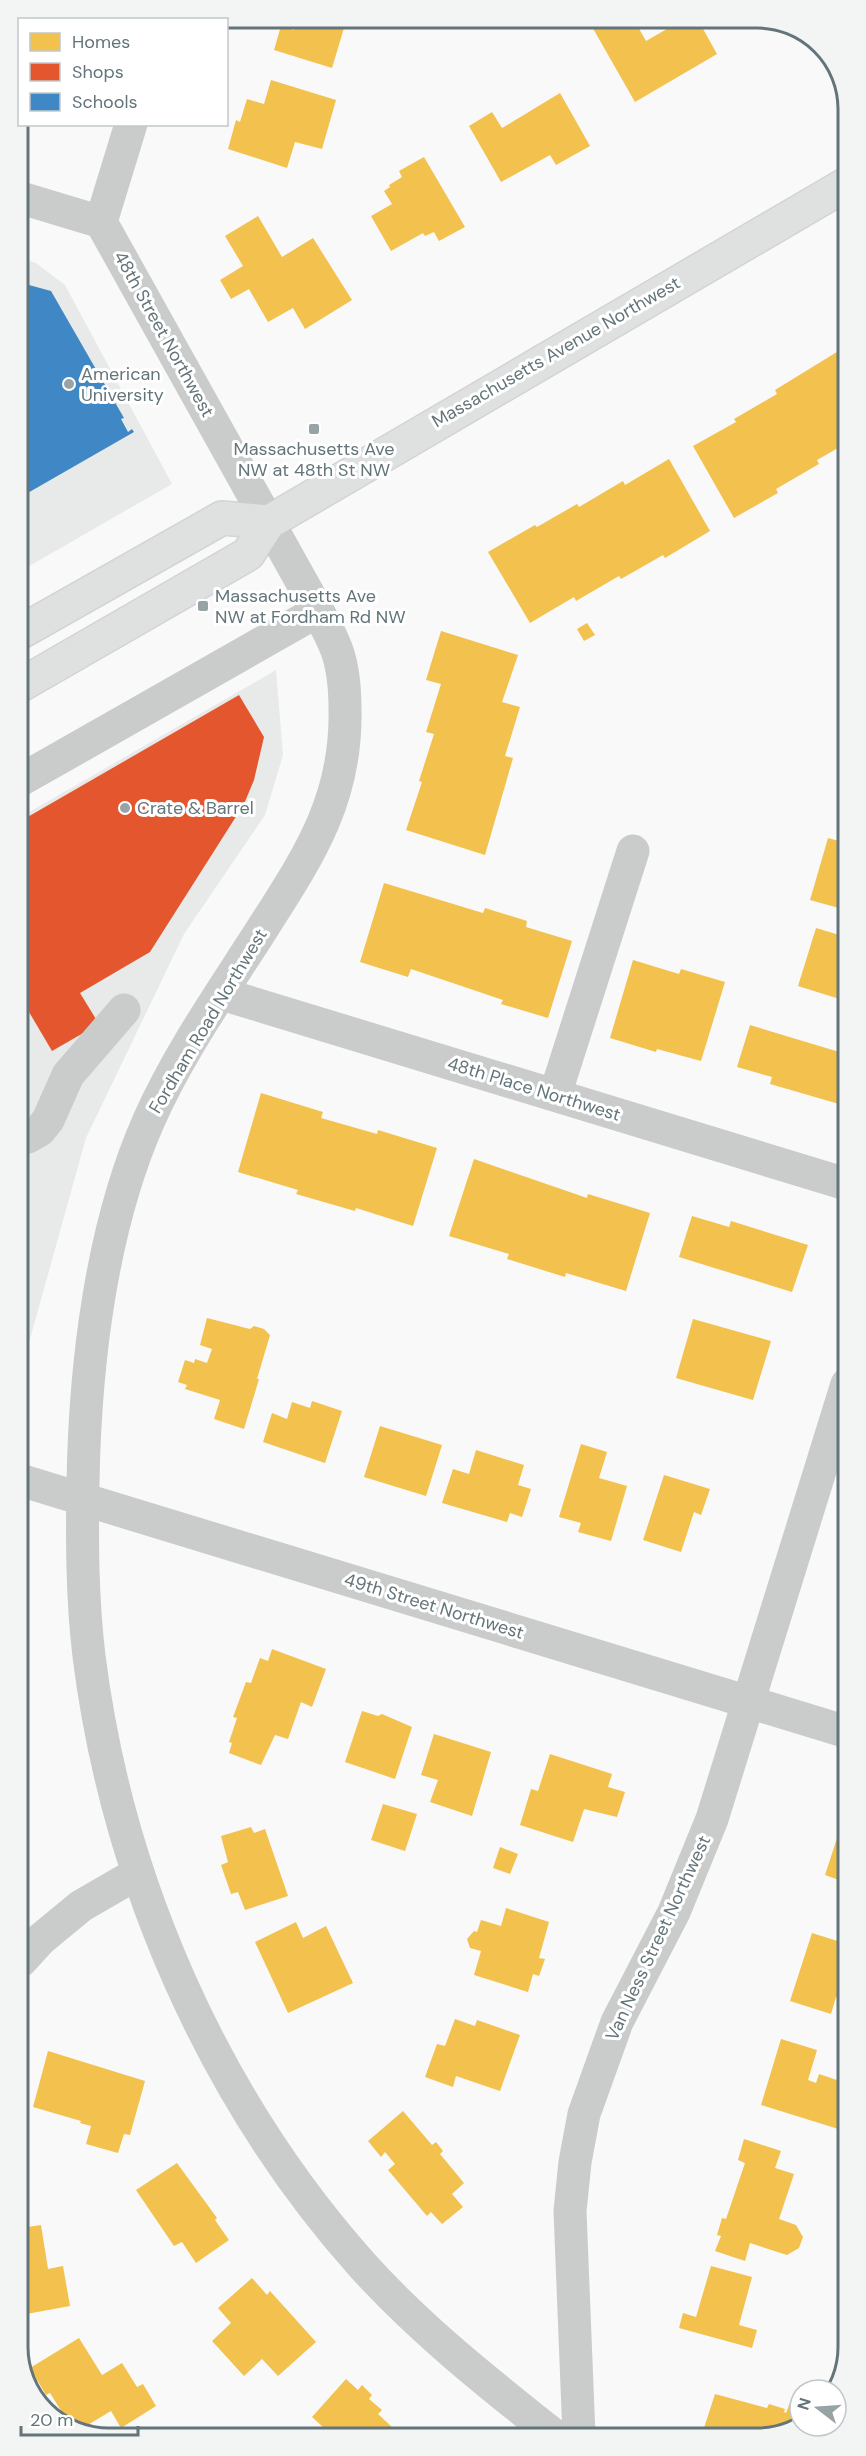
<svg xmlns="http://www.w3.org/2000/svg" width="866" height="2456" font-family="'DM Sans',sans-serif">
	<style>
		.built { fill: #e8e9e9 }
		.homes { fill: #f2c14e }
		.shops { fill: #e4572e }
		.schools { fill: #3f88c5 }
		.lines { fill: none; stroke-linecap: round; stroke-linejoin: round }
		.major-casing { stroke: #d3d4d5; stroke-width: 36 }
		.minor { stroke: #cacccc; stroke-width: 33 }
		.major { stroke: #dfe0e0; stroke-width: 33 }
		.poi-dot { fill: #98a3a6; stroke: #fff; stroke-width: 2 }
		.labels { text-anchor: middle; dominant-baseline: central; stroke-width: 6; stroke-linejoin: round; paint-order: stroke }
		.street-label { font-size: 18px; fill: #63757a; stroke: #fff }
		.poi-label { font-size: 18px; fill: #63757a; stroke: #fff; text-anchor: start }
		.rim { fill: none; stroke: #63757a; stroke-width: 3 }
	</style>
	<rect width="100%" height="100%" fill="#f9f9f9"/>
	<path class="built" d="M18 257 36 263 65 285 172 484 19 572Z
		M276 670 283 755 265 815 184 934 86 1138 20 1375 19 818Z"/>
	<path class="homes" d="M298 18H347L332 68 274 50 281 26 294 30Z
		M587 18H633L646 41 686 18H697L717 54 635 102Z
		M793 30 813 37V38L803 43Z
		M271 80 336 100 322 149 295 142 287 168 228 149 236 120 240 122 247 99 264 104Z
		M560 93 590 146 556 165 550 155 501 182 469 126 492 112 502 128Z
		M424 157 465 227 439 241 434 232 425 236 423 233 391 251 371 216 392 204 384 191 390 187 389 185 402 177 399 171Z
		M258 216 282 257 313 238 352 300 305 329 293 308 268 322 249 289 231 299 220 280 243 266 225 236Z
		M845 347V404L843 405 845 409V444L817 460 819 464 776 489 778 493 734 518 693 446 736 422 734 419 777 394 775 390Z
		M669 459 710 531 665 558 663 555 621 579 619 576 576 601 574 597 530 623 488 552 535 525 537 527 577 504 579 507 623 481 625 485Z
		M587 623 595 635 584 641 577 629Z
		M441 631 518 655 502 702 520 707 505 756 513 758 485 855 406 830 422 782 419 781 434 734 426 732 441 684 426 680Z
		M828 838 846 843V910L810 900Z
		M384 883 483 913 485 908 527 921 526 927 572 941 548 1018 501 1004 503 1000 411 969 408 977 360 962Z
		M816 928 846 937V1001L798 986Z
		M633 960 679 974 681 969 725 982 701 1061 657 1049 656 1052 610 1038Z
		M750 1025 846 1054V1106L770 1084 772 1077 737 1067Z
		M261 1093 323 1112 321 1118 377 1134 378 1130 437 1148 413 1226 356 1208 355 1211 296 1194 298 1190 238 1172Z
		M474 1159 587 1198 588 1194 650 1213 626 1291 566 1273 565 1277 507 1259 509 1254 449 1236Z
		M692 1216 729 1227 731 1221 808 1245 792 1292 679 1257Z
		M207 1318 250 1329 254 1326 264 1329 270 1335 257 1379H259L244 1429 214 1419 220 1400 185 1389 187 1385 178 1382 185 1360 194 1363 195 1359 207 1363 212 1349 200 1345Z
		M693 1319 771 1341 753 1400 676 1378Z
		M312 1401 342 1411 325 1463 263 1442 272 1413 287 1419 292 1402 310 1408Z
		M380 1426 442 1445 426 1496 364 1477Z
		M581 1444 607 1452 599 1478 627 1486 611 1541 578 1532 581 1523 559 1517Z
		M476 1450 524 1465 518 1485 531 1489 522 1517 510 1513 507 1522 442 1503 453 1469 469 1474Z
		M664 1475 710 1489 701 1515 694 1512 681 1552 643 1540Z
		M272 1649 326 1669 312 1707 301 1702 288 1739 275 1735 261 1765 229 1753 232 1743 229 1742 237 1718 233 1717 246 1682 251 1683 260 1658 268 1661Z
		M362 1711 378 1716 382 1714 412 1727 395 1779 345 1762Z
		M434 1734 491 1752 472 1816 430 1802 438 1780 421 1775Z
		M550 1754 612 1774 608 1787 625 1792 617 1817 584 1809 573 1842 520 1825 531 1789 538 1791Z
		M383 1804 417 1814 405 1851 371 1840Z
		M251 1827 254 1833 265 1829 288 1896 245 1910 238 1892 231 1894 221 1865 228 1862 221 1836Z
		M840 1829 847 1831V1883L825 1875Z
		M500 1847 518 1854 510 1874 493 1868Z
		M506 1908 549 1922 539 1958 545 1959 539 1976 533 1974 528 1992 474 1975 481 1951 470 1948 467 1939 474 1931 477 1932 481 1920 501 1926Z
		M296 1922 303 1938 326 1926 353 1983 288 2013 255 1942Z
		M812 1933 847 1944 848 2001 836 1997 831 2014 790 2001Z
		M455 2019 475 2026 477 2020 520 2035 500 2091 456 2076 453 2087 425 2077 437 2044 445 2046Z
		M781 2039 817 2050 808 2080 816 2083 819 2074 843 2082 840 2090 848 2092V2132L761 2105Z
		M48 2051 145 2081 130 2135 124 2134 118 2153 86 2144 91 2126 80 2123 81 2121 33 2107Z
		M403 2111 432 2145 436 2142 443 2151 440 2154 464 2183 452 2194 463 2207 442 2224 431 2212 427 2216 388 2170 395 2164 385 2152 381 2157 368 2141Z
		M744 2139 781 2151 775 2168 794 2174 779 2219 796 2225 803 2237 799 2248 787 2255 750 2243 745 2261 715 2251 721 2236 717 2235 722 2218 726 2219 745 2163 738 2160Z
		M177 2163 217 2218 215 2220 229 2240 196 2263 182 2242 174 2246 136 2190Z
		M41 2225 48 2269 63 2266 70 2306 21 2315V2228Z
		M711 2266 752 2277 739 2325 757 2330 752 2348 679 2328 683 2313 696 2317Z
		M252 2278 267 2295 270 2291 316 2342 278 2376 262 2359 244 2376 212 2341 231 2323 218 2308Z
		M79 2338 102 2375 122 2363 137 2387 143 2384 156 2406 121 2428 111 2411 81 2429 70 2425 50 2393 46 2395 30 2368Z
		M346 2379 358 2390 362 2385 372 2395 369 2399 382 2410 378 2414 394 2429 387 2437H334L312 2417Z
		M715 2394 767 2408 769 2404 785 2409 784 2412 786 2413 792 2397 800 2400V2422L781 2435H717L703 2431Z"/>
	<path class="shops" d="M239 695 264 737 254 780 244 804 150 952 80 993 99 1024 52 1051 19 995V822Z"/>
	<path class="schools" d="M18 282 51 291 124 418 121 419 128 432 132 429 134 432 19 498Z"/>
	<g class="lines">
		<defs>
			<path id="major" d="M19 633 222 518 269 522
				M19 686 248 554 269 522 845 185"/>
		</defs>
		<use href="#major" class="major-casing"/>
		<path class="minor" d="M164 20V18
			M18 197 101 222 318 611C324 623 331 635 336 648 343 666 345 689 345 709 347 798 310 854 264 926 224 989 179 1052 149 1120 101 1228 85 1365 83 1482 82 1540 82 1598 89 1656 117 1879 213 2098 363 2266 421 2330 488 2383 555 2436
			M101 222 131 124
			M19 781 318 611
			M222 994 846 1184
			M555 1095 633 851
			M20 1137H28L40 1130 48 1120 68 1075 124 1010
			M20 1480 847 1732
			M21 1961 41 1939 81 1906 138 1873
			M579 2436 570 2211 575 2162 584 2114 617 2022 674 1912 712 1819 847 1384"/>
		<use href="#major" class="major"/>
	</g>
	<g class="poi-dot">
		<circle cx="69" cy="384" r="6"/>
		<rect x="308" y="423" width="12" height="12" rx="3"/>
		<rect x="197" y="600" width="12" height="12" rx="3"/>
		<circle cx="125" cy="808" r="6"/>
	</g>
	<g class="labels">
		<g class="street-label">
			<text transform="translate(164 334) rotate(61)">48th Street Northwest</text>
			<text transform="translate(556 352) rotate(-30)">Massachusetts Avenue Northwest</text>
			<text transform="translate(208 1021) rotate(-59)">Fordham Road Northwest</text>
			<text transform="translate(534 1089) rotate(17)">48th Place Northwest</text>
			<text transform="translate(434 1606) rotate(17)">49th Street Northwest</text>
			<text transform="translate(658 1938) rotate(-65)">Van Ness Street Northwest</text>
		</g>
		<g class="poi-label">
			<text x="81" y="374">American<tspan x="81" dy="21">University</tspan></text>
			<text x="314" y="449" text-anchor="middle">Massachusetts Ave<tspan x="314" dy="21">NW at 48th St NW</tspan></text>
			<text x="215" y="596">Massachusetts Ave<tspan x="215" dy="21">NW at Fordham Rd NW</tspan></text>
			<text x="137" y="808">Crate &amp; Barrel</text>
		</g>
	</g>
	<path d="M0 0H866V2456H0ZM109 28H757A81 81 0 0 1 838 109V2347A81 81 0 0 1 757 2428H109A81 81 0 0 1 28 2347V109A81 81 0 0 1 109 28Z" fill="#f3f4f4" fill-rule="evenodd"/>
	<path class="rim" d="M109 28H757A81 81 0 0 1 838 109V2347A81 81 0 0 1 757 2428H109A81 81 0 0 1 28 2347V109A81 81 0 0 1 109 28Z"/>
	<rect x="18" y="18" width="210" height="108" fill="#ffffff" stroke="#c1c8ca" stroke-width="1.5"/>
	<rect x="30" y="33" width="30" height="18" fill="#f2c14e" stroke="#c1c8ca" stroke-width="1.5"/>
	<text x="72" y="48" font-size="18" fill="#63757a">Homes</text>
	<rect x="30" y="63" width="30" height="18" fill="#e4572e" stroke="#c1c8ca" stroke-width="1.5"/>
	<text x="72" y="78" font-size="18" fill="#63757a">Shops</text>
	<rect x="30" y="93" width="30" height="18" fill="#3f88c5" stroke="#c1c8ca" stroke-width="1.5"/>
	<text x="72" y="108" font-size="18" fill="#63757a">Schools</text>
	<g transform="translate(818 2408) rotate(287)"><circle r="28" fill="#ffffff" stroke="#c1c8ca" stroke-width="1.5"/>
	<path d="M0-4.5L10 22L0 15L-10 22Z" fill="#98a3a6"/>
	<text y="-9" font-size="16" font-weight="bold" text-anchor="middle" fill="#63757a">N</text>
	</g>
	<path d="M21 2426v9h117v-9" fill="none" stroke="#63757a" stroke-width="3"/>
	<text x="30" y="2426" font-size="18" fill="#63757a" stroke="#ffffff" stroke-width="4.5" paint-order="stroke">20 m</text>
</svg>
